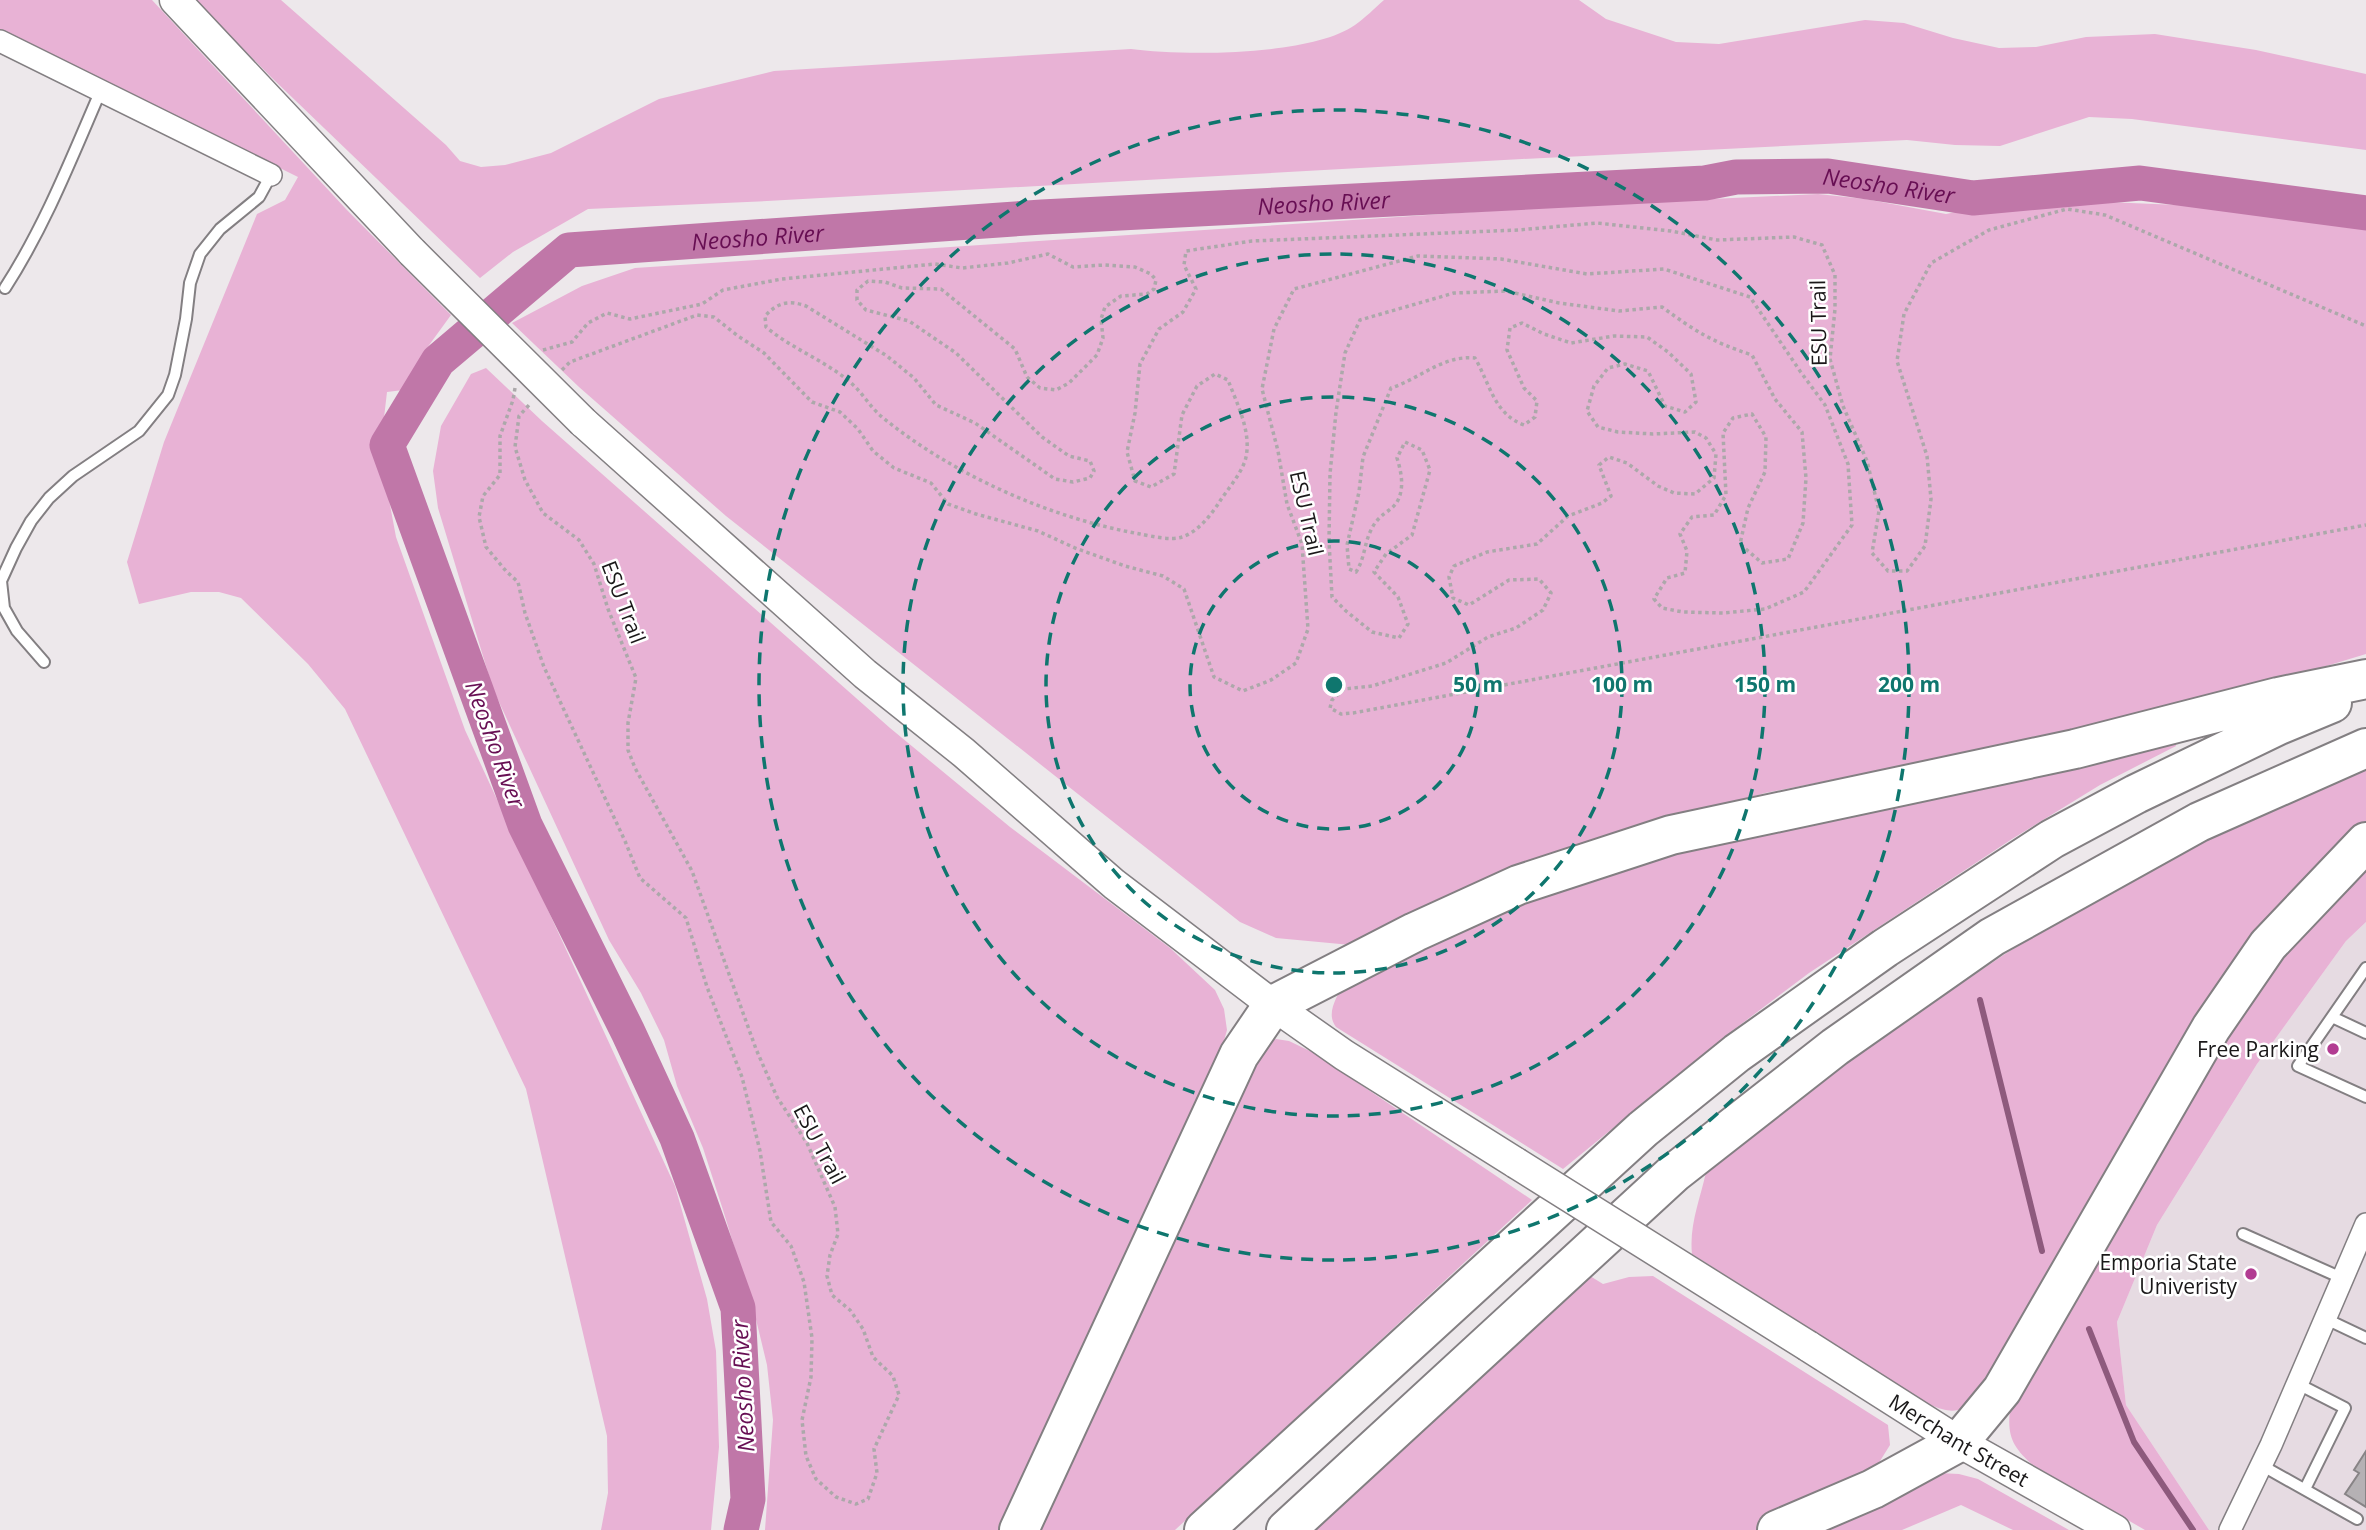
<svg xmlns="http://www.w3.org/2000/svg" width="2366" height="1530" font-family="'Open Sans',sans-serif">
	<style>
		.built { fill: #e6dbe2 }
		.green { fill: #e8b2d5 }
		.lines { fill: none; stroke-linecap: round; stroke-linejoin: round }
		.stream { stroke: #8e5a7d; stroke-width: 6 }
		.river { stroke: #c077a8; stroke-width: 35 }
		.building { fill: #b5b1b4; stroke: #888486; stroke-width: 2 }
		.lane-casing { stroke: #837f82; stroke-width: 14 }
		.street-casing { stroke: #837f82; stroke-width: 24 }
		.secondary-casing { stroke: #837f82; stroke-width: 33 }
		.highway-casing { stroke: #837f82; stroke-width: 42 }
		.path { stroke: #aca8aa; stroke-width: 3.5; stroke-dasharray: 3.5 3.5; stroke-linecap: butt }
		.lane { stroke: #fff; stroke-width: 10 }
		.street { stroke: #fff; stroke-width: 21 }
		.secondary { stroke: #fff; stroke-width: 30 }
		.highway { stroke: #fff; stroke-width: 38 }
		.secondary-bridge-casing { stroke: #837f82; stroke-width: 33; stroke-linecap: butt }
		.secondary-bridge { stroke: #fff; stroke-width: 30 }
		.ring { fill: none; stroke: #0f766e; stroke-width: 3.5; stroke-dasharray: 12 9 }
		.poi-dot { fill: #b23c92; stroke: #fff; stroke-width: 2.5 }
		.labels { text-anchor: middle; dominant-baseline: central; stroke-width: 5; stroke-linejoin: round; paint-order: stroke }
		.street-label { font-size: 21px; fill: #1a1819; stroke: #fff }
		.poi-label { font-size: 21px; fill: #1a1819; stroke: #fff; text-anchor: end }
		.water-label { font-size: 23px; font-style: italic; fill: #670e53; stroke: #fff }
		.centre { fill: #0f766e; stroke: #fff; stroke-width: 3.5 }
		.ring-label { font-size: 21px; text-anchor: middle; font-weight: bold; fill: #0f766e; stroke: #fff; stroke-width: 5; stroke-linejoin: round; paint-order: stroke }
	</style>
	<rect width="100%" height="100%" fill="#ede8eb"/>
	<path class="built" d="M2366 922V1530H2209L2126 1405 2117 1322 2157 1225 2257 1064 2346 941Z"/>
	<path class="green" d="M0 0H152L346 209 451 315 427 348 403 390 387 392 382 435 387 489 396 537 465 730 675 1186 707 1299 716 1351 719 1447 711 1530H601L608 1493 607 1436 526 1089 345 709 308 664 241 598 219 592H191L139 604 127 562 164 442 257 214 285 200 298 177 0 29Z
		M195 0H281L446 145 460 161 481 167 505 165 551 153 659 99 774 71 1131 49C1184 56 1311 56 1355 25 1365 18 1375 8 1384 0H1579L1606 19 1676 42 1719 44 1865 20 1904 23 1953 38 1999 48 2036 47 2086 37 2155 34 2256 50 2366 74V150L2132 119 2089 117 2000 146 1955 145 1907 140 1522 159 767 201 588 209 513 252 480 278 272 78Z
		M1818 194 1865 199 1946 214 1981 207 2082 201 2179 205 2366 227V654L2231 695 2126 722 1765 793 1582 845 1351 945 1276 938 1240 922 726 516 579 387 512 323 582 286 635 268 1564 206Z
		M486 368 542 421 890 728 1010 827 1170 948 1215 990 1224 1009 1227 1030 1216 1070 1000 1530H765L773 1420 767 1365 754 1311 723 1210 703 1148 677 1086 664 1040 641 993 609 940 493 689 438 508 433 471 441 426 471 374Z
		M2173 734 2176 746 2100 785 2012 839 1809 973 1728 1034 1563 1169 1336 1027C1325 1013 1338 996 1344 982L1586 871Z
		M2366 766V829L1994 1380C1969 1403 1964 1421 1929 1404L1692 1254C1689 1225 1700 1200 1706 1172L1845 1062 2005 954 2067 916 2211 836Z
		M2366 857V922L2346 941 2257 1064 2157 1225 2117 1322 2126 1405 2209 1530H2145L2034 1466C2011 1446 2006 1434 2011 1403L2226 1025Z
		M1276 1039 1289 1041 1312 1052 1532 1200 1175 1530H1025L1261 1046Z
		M1590 1276 1603 1284 1629 1277 1653 1276 1888 1425 1890 1445 1880 1461 1863 1481 1760 1530H1314Z
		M1939 1473 1959 1474 1978 1479 2069 1530H2013L1961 1505 1902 1530H1814Z"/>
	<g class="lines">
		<path class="stream" d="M1980 1000 2042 1251
			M2089 1329 2134 1442 2193 1530"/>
		<path class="river" id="s1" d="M741 1530 748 1499 738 1308 677 1138 628 1032 525 825 387 445 438 361 569 250 1042 217 1705 183 1736 177 1828 176 1973 198 2140 183 2366 213"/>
	</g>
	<path class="building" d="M2366 1451V1507L2345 1494 2359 1473 2354 1470Z"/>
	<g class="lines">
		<defs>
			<path id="lane" d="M5 288C45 226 72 157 101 90
				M44 662 17 631 4 608 1 581 16 548 31 521 49 498 73 476 139 431 168 395 175 375 186 319 190 283 200 254 220 229 259 197 271 175
				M2366 968 2298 1066 2366 1097
				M2332 1017 2366 1033
				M2243 1234 2344 1279
				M2326 1319 2366 1338
				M2298 1384 2345 1408 2305 1489
				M2261 1465 2357 1519"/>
			<path id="street" d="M0 41 271 175
				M2230 1530 2271 1445 2366 1224"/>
			<g id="secondary">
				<path d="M175 0 412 252"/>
				<path d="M583 422 865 674 964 753 1114 884 1273 1005 1344 1055 1516 1163"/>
				<path id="s2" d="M1808 1346 1959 1442 2115 1530"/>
			</g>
			<path id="highway" d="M1019 1530 1239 1055 1273 1005 1415 932 1518 885 1671 835 2075 749 2278 697 2366 679
				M1204 1530 1643 1129 1737 1053 1885 948 2052 839 2136 794 2279 725 2332 703
				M1286 1530 1674 1173 1835 1047 1992 937 2199 822 2366 748
				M1777 1530 1873 1489 1959 1442 2002 1390 2211 1028 2268 945 2366 842"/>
		</defs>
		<use href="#lane" class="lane-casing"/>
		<use href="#street" class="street-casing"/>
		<use href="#secondary" class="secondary-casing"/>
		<use href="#highway" class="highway-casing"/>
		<path class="path" d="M543 350 572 342 588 323 607 313 630 319 702 304 723 290 782 279 935 264 962 268 1008 263 1048 254 1073 267 1104 265 1135 267 1151 274 1156 280 1154 289 1147 294 1121 296 1105 307 1101 319 1103 338 1097 355 1069 383 1056 390 1040 388 1027 377 1015 349 941 289 902 288 885 282 868 281 857 290V300L866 310 909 321 956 353 1042 437 1069 456 1090 461 1094 471 1090 478 1073 482 1055 479 975 423 936 405 914 378 887 356 806 306C789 300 778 302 765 316L766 327C792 349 824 360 850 382 862 392 870 407 882 417 953 475 1050 518 1140 534 1151 536 1171 541 1182 537 1198 532 1211 515 1220 501 1228 489 1240 475 1245 461 1253 434 1237 404 1228 380L1215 374 1197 386 1182 415 1174 474 1151 487 1135 481 1127 452 1135 413 1140 364 1159 329 1183 312 1196 289 1184 265 1186 251 1252 241 1518 230 1597 223 1671 231 1717 240 1794 237 1822 245 1835 275V309L1830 359 1843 406 1867 461 1879 511 1872 553 1888 571H1907L1925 546 1931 499 1927 456 1897 361 1904 314 1931 263 1989 230 2067 209 2105 215 2366 326
			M562 370 570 362 697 315 714 317 738 336 764 353 812 402 840 412 858 429 873 451 894 468 931 483 948 504 976 514 1038 531 1075 548 1125 566 1163 576 1184 589 1214 677 1243 691 1271 680 1296 663 1308 629 1302 544 1287 504 1278 451 1262 389 1274 329 1294 289 1418 256 1501 259 1587 274 1664 269 1750 297 1800 371 1825 405 1848 464 1852 525 1804 592 1765 609 1723 613 1683 612 1662 608 1654 599 1667 578 1685 573 1687 551 1680 534 1692 517 1714 515 1726 495 1723 433 1733 418 1752 414 1766 437 1765 472 1748 508 1740 544 1762 563 1788 559 1803 523 1806 478 1802 432 1775 399 1752 355C1712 342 1695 331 1662 307L1619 311 1559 303 1506 291 1454 293 1360 320 1345 353 1336 412 1330 474 1329 541 1332 597 1346 611 1372 632 1399 638 1408 624 1398 597 1374 572 1386 554 1412 535 1430 470 1422 450 1405 442 1397 458C1401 471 1405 488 1397 502 1391 512 1379 513 1371 530 1364 544 1365 558 1356 572L1349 569 1347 545 1359 492 1363 457 1391 388C1421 378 1443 355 1475 358 1490 384 1494 414 1524 425L1535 417 1537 401 1524 388 1507 350 1510 328 1522 323 1544 334 1571 343 1614 336 1647 337 1668 352 1691 374 1696 402 1685 412 1665 406 1648 371 1625 364 1608 368 1594 386 1587 411 1598 427 1618 432 1653 434 1695 432 1706 438 1716 454 1714 478 1695 494 1674 493 1658 486 1627 463 1609 457 1599 465 1611 496 1602 503 1568 516 1537 544 1487 552 1454 566 1449 577 1453 598 1469 605 1509 580 1539 579 1551 593 1543 610 1516 628 1488 637 1446 663 1372 686 1344 689 1332 700 1330 708 1341 714 1353 713 2366 525
			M515 388 513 400 500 436V475L483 496 479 517 486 547 506 571 518 582 525 613 544 667 625 841 640 878 686 918 707 987 742 1077 760 1151 771 1222 791 1246 804 1282 812 1338 811 1377 802 1420 806 1456 816 1479 836 1497 856 1504 868 1499 877 1473 874 1449 899 1395 893 1376 873 1357 863 1329 850 1310 832 1295 827 1276 830 1255 838 1234 835 1207 807 1143 777 1097 756 1049 692 871 635 768 628 750V723L636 678 608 609 594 564 579 540 543 513 525 480 515 447 519 416 530 404"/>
		<use href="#lane" class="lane"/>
		<use href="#street" class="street"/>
		<use href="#secondary" class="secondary"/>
		<use href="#highway" class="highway"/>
		<defs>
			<path id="secondary-bridge" d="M412 252 583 422
				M1516 1163 1808 1346"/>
		</defs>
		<use href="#secondary-bridge" class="secondary-bridge-casing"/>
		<use href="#secondary-bridge" class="secondary-bridge"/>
	</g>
	<g class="ring">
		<circle cx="1334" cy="685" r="144"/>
		<circle cx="1334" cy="685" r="288"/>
		<circle cx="1334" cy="685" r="431"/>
		<circle cx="1334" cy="685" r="575"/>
	</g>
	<g class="poi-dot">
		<circle cx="2333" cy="1049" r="7"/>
		<circle cx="2251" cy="1274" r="7"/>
	</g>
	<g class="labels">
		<g class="street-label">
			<text transform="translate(1818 323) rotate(-91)">ESU Trail</text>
			<text transform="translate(1307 513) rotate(77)">ESU Trail</text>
			<text transform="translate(624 602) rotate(69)">ESU Trail</text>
			<text transform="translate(820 1144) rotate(62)">ESU Trail</text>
			<text stroke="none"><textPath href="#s2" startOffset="178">Merchant Street</textPath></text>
		</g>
		<g class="poi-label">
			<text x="2319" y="1049">Free Parking</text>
			<text x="2237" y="1262">Emporia State<tspan x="2237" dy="24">Univeristy</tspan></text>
		</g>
		<g class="water-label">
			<text stroke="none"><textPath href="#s1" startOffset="2749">Neosho River</textPath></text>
			<text stroke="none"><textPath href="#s1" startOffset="2182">Neosho River</textPath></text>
			<text stroke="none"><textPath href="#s1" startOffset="1615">Neosho River</textPath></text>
			<text transform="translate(496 744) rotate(70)">Neosho River</text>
			<text transform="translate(742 1386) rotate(-93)">Neosho River</text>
		</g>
	</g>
	<circle cx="1334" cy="685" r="10" class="centre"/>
	<g class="ring-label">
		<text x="1478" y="692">50 m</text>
		<text x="1622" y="692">100 m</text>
		<text x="1765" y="692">150 m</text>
		<text x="1909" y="692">200 m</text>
	</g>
</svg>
